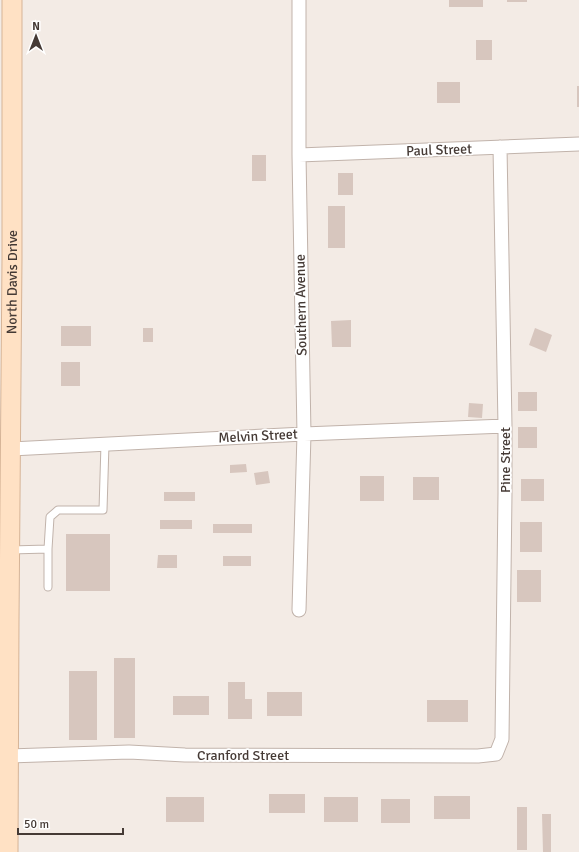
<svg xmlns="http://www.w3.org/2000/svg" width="579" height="852" font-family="Signika,sans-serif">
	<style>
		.building { fill: #d7c6be }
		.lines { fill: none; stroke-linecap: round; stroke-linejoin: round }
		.lane-casing { stroke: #c1b3ab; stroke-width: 9 }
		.street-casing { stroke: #c1b3ab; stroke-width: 15 }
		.secondary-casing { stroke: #d6b497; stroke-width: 21 }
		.lane { stroke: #fff; stroke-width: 7 }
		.street { stroke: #fff; stroke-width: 13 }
		.secondary { stroke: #ffe1c4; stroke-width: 19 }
		.labels { text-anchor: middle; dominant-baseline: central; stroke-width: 3.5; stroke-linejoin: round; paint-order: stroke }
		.street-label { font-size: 14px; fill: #453a35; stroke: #fff }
	</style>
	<rect width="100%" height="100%" fill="#f3ebe5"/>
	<path class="building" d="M449 0H483V7H449Z
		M507 0H527V2H507Z
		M476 40H492V60H476Z
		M437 82H460V103H437Z
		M577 86H579V107H577Z
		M252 155H266V181H252Z
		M338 173H353V195H338Z
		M328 206H345V248H328Z
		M351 320V347H332L331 321Z
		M61 326H91V346H61Z
		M143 328H153V342H143Z
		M535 328 552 335 546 352 529 345Z
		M61 362H80V386H61Z
		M518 392H537V411H518Z
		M469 403 483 404 482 418 468 417Z
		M518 427H537V448H518Z
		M246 464 247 472 230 473V465Z
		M268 471 270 483 256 485 254 473Z
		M360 476H384V501H360Z
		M413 477H439V500H413Z
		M521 479H544V501H521Z
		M164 492H195V501H164Z
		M160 520H192V529H160Z
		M520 522H542V552H520Z
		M213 524H252V533H213Z
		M66 534H110V591H66Z
		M158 555H177V568H157Z
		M223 556H251V566H223Z
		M517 570H541V602H517Z
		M114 658H135V738H114Z
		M69 671H97V740H69Z
		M228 682H245V699H252V719H228Z
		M267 692H302V716H267Z
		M173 696H209V715H173Z
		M427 700H468V722H427Z
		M269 794H305V813H269Z
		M434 796H470V819H434Z
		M166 797H204V822H166Z
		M324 797H358V822H324Z
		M381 799H410V823H381Z
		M517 807H527V850H517Z
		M542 814H551V852H543Z"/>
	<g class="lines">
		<defs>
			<path id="lane" d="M48 549V587
				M10 550 48 549 50 517 58 510H103L105 444"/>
			<path id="street" d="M299 155 579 144
				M11 449 304 434 505 426
				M299 610 304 434 299 155V0
				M9 756 129 752 185 755 478 756 496 754 502 739 505 493V426L500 147"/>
			<g id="secondary">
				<path id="s1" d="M8 852 9 621 12 258V0"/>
			</g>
		</defs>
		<use href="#lane" class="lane-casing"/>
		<use href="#street" class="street-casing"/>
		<use href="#secondary" class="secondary-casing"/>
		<use href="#lane" class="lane"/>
		<use href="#street" class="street"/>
		<use href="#secondary" class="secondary"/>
	</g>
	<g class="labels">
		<g class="street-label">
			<text transform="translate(439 150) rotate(-2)">Paul Street</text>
			<text stroke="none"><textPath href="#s1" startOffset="570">North Davis Drive</textPath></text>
			<text transform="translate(301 305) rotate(-91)">Southern Avenue</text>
			<text transform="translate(258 436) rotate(-3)">Melvin Street</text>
			<text transform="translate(505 460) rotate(-90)">Pine Street</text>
			<text x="243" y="755">Cranford Street</text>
		</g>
	</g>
	<g transform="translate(36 36)" stroke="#ffffff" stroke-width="3" paint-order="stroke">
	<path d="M0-3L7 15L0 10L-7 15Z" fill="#453a35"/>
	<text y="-6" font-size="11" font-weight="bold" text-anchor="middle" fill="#453a35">N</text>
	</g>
	<path d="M18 828v6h105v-6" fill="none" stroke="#453a35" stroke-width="2"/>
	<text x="24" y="828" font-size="12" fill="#453a35" stroke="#ffffff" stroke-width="3" paint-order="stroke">50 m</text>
</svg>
